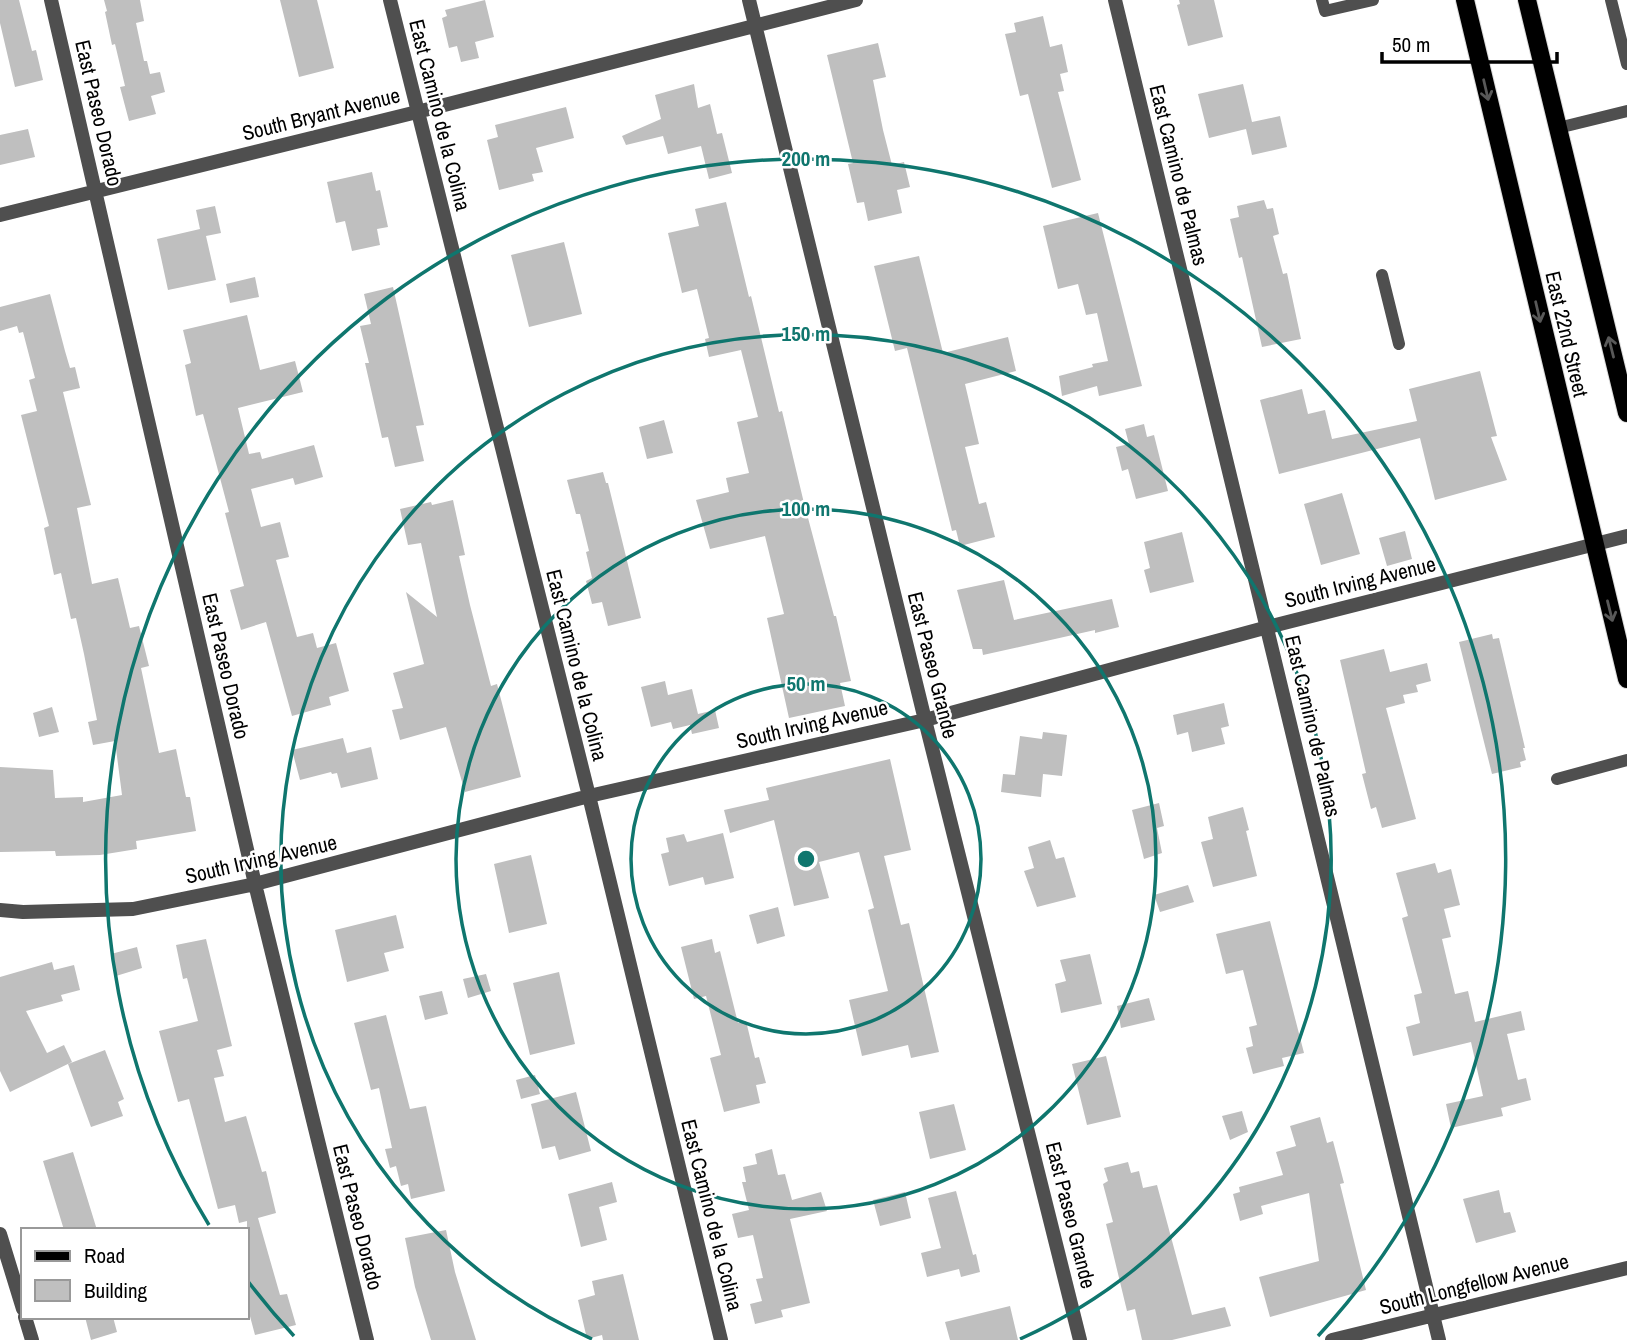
<svg xmlns="http://www.w3.org/2000/svg" width="1627" height="1340" font-family="'Archivo Narrow',sans-serif">
	<style>
		.building { fill: #bfbfbf }
		.lines { fill: none; stroke-linecap: round; stroke-linejoin: round }
		.primary-casing { stroke: #dbdbdb; stroke-width: 20 }
		.service { stroke: #4f4f4f; stroke-width: 12 }
		.minor { stroke: #4f4f4f; stroke-width: 14 }
		.primary { stroke: #000; stroke-width: 18 }
		.oneway { stroke: #595959 }
		.ring { fill: none; stroke: #0f766e; stroke-width: 3.5 }
		.labels { text-anchor: middle; dominant-baseline: central; stroke-width: 5; stroke-linejoin: round; paint-order: stroke }
		.street-label { font-size: 21px; fill: #000; stroke: #fff }
		.centre { fill: #0f766e; stroke: #fff; stroke-width: 3.5 }
		.ring-label { font-size: 21px; text-anchor: middle; font-weight: bold; fill: #0f766e; stroke: #fff; stroke-width: 5; stroke-linejoin: round; paint-order: stroke }
	</style>
	<rect width="100%" height="100%" fill="#fff"/>
	<path class="building" d="M0 0H19L32 51 36 50 43 80 15 87 0 23Z
		M104 0H140L144 21 136 23 144 61H147L150 74 160 72 165 92 151 96 156 114 129 121 120 87 125 86 115 44 112 45 105 12 107 11Z
		M280 0H317L334 68 299 77Z
		M485 0 494 37 475 42 479 58 461 62 457 46 449 48 442 18 447 16 445 10Z
		M1179 0H1214L1223 37 1188 46 1177 5 1180 4Z
		M1043 16 1050 47 1062 44 1068 72 1060 74 1064 91 1058 92 1081 180 1052 188 1028 94 1020 96 1005 34 1016 32 1014 23Z
		M878 43 886 77 873 80 883 130 892 165 904 162 910 187 897 190 902 213 868 221 864 202 857 203 848 164 853 163 827 55Z
		M694 84 698 108 710 104 717 134 722 133 732 173 709 179 701 146 668 154 663 136 626 145 622 136 661 119 655 95Z
		M1243 84 1252 122 1280 116 1287 147 1252 155 1246 129 1209 138 1198 94Z
		M566 107 574 138 536 148 543 172 532 174 534 181 499 190 487 140 498 137 495 125Z
		M28 129 35 157 0 165V135Z
		M372 172 376 191 380 190 388 227 377 229 380 245 352 251 345 221 336 223 327 182Z
		M1264 200 1267 209 1273 208 1279 234 1273 236 1283 274 1287 273 1301 339 1262 347 1242 257 1239 258 1230 219 1239 217 1237 206Z
		M726 202 749 297 751 296 779 412 782 411 803 499 834 616H836L851 681 840 683 845 706 789 718 767 618 784 614 765 536 710 549 696 500 729 492 726 478 749 473 737 422 758 417 741 350 709 357 705 339 709 338 697 289 682 293 668 233 699 226 695 209Z
		M215 206 221 233 206 236 216 280 168 290 157 239 200 229 196 210Z
		M1098 213 1142 386 1099 396 1097 386 1062 396 1059 376 1093 367 1092 364 1108 361 1097 313 1086 315 1078 284 1058 289 1043 226Z
		M564 242 582 314 529 327 511 255Z
		M919 256 943 353 1008 337 1016 371 965 384 979 444 965 447 979 504 986 502 995 537 960 546 956 530 952 531 907 348 895 351 874 266Z
		M255 277 259 297 230 303 226 284Z
		M393 287 424 425 416 426 424 461 395 467 388 437 382 438 365 363H369L360 326 371 324 364 294Z
		M50 294 65 351 70 368 75 367 80 388 63 392 91 505 77 508 92 584 118 578 130 628 139 626 149 666 141 668 159 753 176 749 186 797H190L196 831 136 841 137 849 100 855 56 856 55 851 0 852V767L53 770 55 798 83 797V802L122 795 115 741 93 745 88 722 97 720 84 654 76 618 71 619 61 573 54 575 44 528 49 526 21 415 37 411 29 380 35 378 23 332 19 333 17 326 0 331V307Z
		M247 315 260 370 295 361 303 392 238 408 249 454 260 452 262 459 314 445 323 477 295 485 293 478 251 489 261 527 280 522 289 557 276 560 297 637 313 633 317 648 336 643 349 691 329 697 331 705 292 716 266 622 241 630 230 590 244 586 225 513 229 512 203 414 196 416 185 365 191 363 183 330Z
		M1480 371 1497 436 1491 437 1507 480 1435 500 1420 438 1279 474 1260 400 1302 389 1308 414 1325 410 1332 439 1417 421 1409 389Z
		M664 420 673 453 647 459 639 427Z
		M1144 424 1147 437 1154 435 1168 491 1136 499 1128 469 1122 471 1116 447 1129 444 1125 429Z
		M603 472 606 483H608L641 618 608 626 602 602 592 604 586 581 592 578 586 552 589 551 580 514H576L567 480Z
		M1342 493 1360 554 1321 565 1304 504Z
		M453 500 465 555 459 556 470 605 491 686 497 684 521 777 465 792 446 727 400 740 392 710 403 708 393 673 424 664 406 592 437 617 421 543 408 545 400 509 431 502 432 505Z
		M1405 531 1412 559 1387 566 1379 538Z
		M1182 532 1194 582 1150 593 1144 570 1150 568 1144 542Z
		M1004 580 1014 620 1112 599 1119 627 1095 633V630L983 655 982 649H973L957 590Z
		M1492 634 1493 639 1499 638 1525 748H1523L1526 760 1520 762 1521 767 1492 774 1459 642Z
		M1384 649 1390 672 1427 663 1431 681 1416 685 1418 692 1403 695 1405 703 1386 708 1416 819 1382 828 1376 807 1371 809 1362 774 1366 773 1340 660Z
		M665 681 668 695 692 689 698 714 715 710 719 728 692 734 690 725 673 729 671 722 651 727 641 687Z
		M1224 703 1229 726 1221 728 1225 744 1192 752 1188 732 1177 735 1173 715Z
		M52 707 59 732 39 737 33 713Z
		M1043 732 1067 735 1062 776 1043 774 1041 797 1001 792 1003 774 1015 775 1020 736 1042 739Z
		M343 738 347 753 371 747 378 779 341 788 337 773 332 774 331 772 300 780 292 750Z
		M890 759 911 850 884 856 901 925 909 923 939 1052 911 1058 908 1045 862 1056 849 1000 888 991 868 910 874 908 859 852 819 862 829 898 794 906 774 820 730 833 724 810 769 800 766 788Z
		M1159 803 1164 826 1157 828 1162 853 1144 859 1132 810Z
		M1243 807 1249 830 1246 831 1257 876 1213 887 1201 842 1213 839 1208 817Z
		M723 833 734 878 705 885 703 877 669 886 661 854 669 852 666 838 684 834 687 842Z
		M1050 840 1056 859 1064 857 1076 897 1037 907 1024 871 1034 868 1028 847Z
		M531 855 547 924 509 933 494 864Z
		M1435 863 1438 873 1451 869 1460 905 1444 909 1451 937 1442 939 1455 994 1468 991 1475 1022 1521 1011 1525 1030 1507 1034 1518 1080 1526 1078 1531 1100 1501 1108 1503 1116 1451 1128 1446 1104 1483 1096 1471 1042 1413 1056 1406 1027 1420 1023 1414 995 1422 993 1402 918 1408 916 1396 873Z
		M1188 885 1194 902 1160 912 1154 895Z
		M778 907 785 936 757 944 749 915Z
		M396 915 404 948 384 953 389 971 347 982 335 930Z
		M1270 921 1304 1053 1282 1058 1284 1066 1253 1074 1246 1048 1253 1046 1249 1027 1257 1025 1243 970 1226 974 1216 934Z
		M206 939 232 1046 217 1050 224 1076 214 1078 225 1122 246 1116 262 1172 266 1171 276 1213 258 1218 280 1295 287 1294 296 1325 255 1335 247 1305V1221L239 1223 235 1205 218 1209 189 1099 178 1102 159 1031 198 1021 187 978 183 979 176 945Z
		M712 939 715 953 720 951 738 1023 746 1021 755 1058 759 1057 766 1083 756 1085 760 1103 724 1112 710 1058 721 1055 706 996 694 999 681 947Z
		M137 947 142 968 116 976 111 954Z
		M1090 954 1102 1004 1061 1013 1055 984 1066 981 1060 960Z
		M52 962 54 970 74 965 80 990 61 995 63 1001 26 1011 47 1053 64 1045 72 1062 10 1092 0 1071V977Z
		M559 972 575 1044 530 1055 513 983Z
		M486 974 491 991 468 998 463 979Z
		M442 991 448 1014 425 1020 419 996Z
		M1149 998 1155 1020 1121 1028 1117 1006Z
		M386 1015 410 1109 426 1106 445 1191 411 1199 408 1184 401 1186 396 1166 390 1168 385 1149 392 1148 379 1088 371 1090 354 1023Z
		M105 1050 124 1099 118 1102 123 1116 91 1127 68 1064Z
		M1106 1056 1121 1117 1087 1125 1072 1064Z
		M535 1075 540 1094 521 1099 516 1080Z
		M576 1092 591 1151 559 1160 555 1146 542 1149 531 1104Z
		M954 1104 966 1150 930 1159 919 1112Z
		M1242 1111 1248 1132 1230 1140 1222 1116Z
		M1320 1117 1327 1143 1333 1141 1344 1183 1340 1184 1366 1290 1270 1317 1259 1277 1319 1261 1309 1193 1261 1206 1263 1214 1240 1221 1233 1194 1240 1192 1239 1187 1283 1175 1276 1152 1296 1146 1290 1126Z
		M772 1149 778 1175 785 1174 792 1200 821 1192 827 1211 790 1219 810 1303 781 1310 783 1317 755 1324 750 1304 762 1301 756 1279 763 1278 753 1235 738 1238 732 1214 749 1210 742 1182H746L743 1167 757 1164 755 1154Z
		M73 1152 97 1230H64L43 1161Z
		M1128 1162 1131 1173 1139 1171 1143 1188 1157 1185 1192 1315 1225 1307 1231 1326 1172 1340H1142L1135 1309 1127 1311 1106 1224 1113 1222 1103 1184 1108 1181 1104 1168Z
		M612 1182 617 1202 599 1207 607 1240 581 1247 568 1194Z
		M1499 1190 1504 1213 1510 1212 1516 1232 1476 1243 1463 1199Z
		M956 1191 973 1255 976 1254 980 1272 961 1277 959 1269 927 1277 921 1253 941 1248 928 1198Z
		M905 1192 911 1218 880 1226 873 1200Z
		M446 1230 455 1272 476 1340H431L415 1287 405 1238Z
		M623 1274 639 1340H603L602 1335 587 1339 578 1300 595 1295 592 1281Z
		M1010 1306 1018 1340H950L945 1322Z
		M85 1317H113L117 1332 91 1340Z"/>
	<g class="lines">
		<defs>
			<path id="primary" d="M1465 0 1627 679
				M1527 0 1627 413"/>
		</defs>
		<use href="#primary" class="primary-casing"/>
		<path class="service" d="M1322 0 1325 11 1373 0
			M1611 0 1627 64
			M1558 128 1627 111
			M1382 275 1399 344
			M1557 779 1627 760"/>
		<path class="minor" d="M51 0 255 884 367 1340
			M390 0 589 796 721 1340
			M749 0 925 720 1080 1340
			M1115 0 1439 1340
			M0 215 417 112 856 0
			M0 910 23 912 133 909 255 884 589 796 925 720 1268 627 1627 536
			M0 1234 23 1309
			M25 1317 32 1340
			M1332 1340 1627 1268"/>
		<use href="#primary" class="primary"/>
	</g>
	<defs><path id="oneway-shaft" d="M-6 0H5M1.5-3L5.5 0L1.5 3" fill="none" stroke-width="1.6" stroke-linecap="round" stroke-linejoin="round" transform="scale(1.75)"/></defs>
	<g class="oneway">
		<use href="#oneway-shaft" transform="translate(1486 90) rotate(77)"/>
		<use href="#oneway-shaft" transform="translate(1538 312) rotate(77)"/>
		<use href="#oneway-shaft" transform="translate(1611 347) rotate(-104)"/>
		<use href="#oneway-shaft" transform="translate(1610 611) rotate(76)"/>
	</g>
	<g class="ring">
		<circle cx="806" cy="859" r="175"/>
		<circle cx="806" cy="859" r="350"/>
		<path d="M592 1339A525 525 0 1 1 1020 1339"/>
		<path d="M294 1336A700 700 0 0 1 247 1280M209 1225A700 700 0 1 1 1318 1336"/>
	</g>
	<g class="labels">
		<g class="street-label">
			<text transform="translate(99 113) rotate(77)">East Paseo Dorado</text>
			<text transform="translate(321 114) rotate(-14)">South Bryant Avenue</text>
			<text transform="translate(440 115) rotate(76)">East Camino de la Colina</text>
			<text transform="translate(1179 175) rotate(76)">East Camino de Palmas</text>
			<text transform="translate(1567 334) rotate(77)">East 22nd Street</text>
			<text transform="translate(1360 582) rotate(-14)">South Irving Avenue</text>
			<text transform="translate(577 665) rotate(76)">East Camino de la Colina</text>
			<text transform="translate(933 665) rotate(76)">East Paseo Grande</text>
			<text transform="translate(226 666) rotate(77)">East Paseo Dorado</text>
			<text transform="translate(812 724) rotate(-13)">South Irving Avenue</text>
			<text transform="translate(1313 726) rotate(77)">East Camino de Palmas</text>
			<text transform="translate(261 859) rotate(-13)">South Irving Avenue</text>
			<text transform="translate(712 1215) rotate(76)">East Camino de la Colina</text>
			<text transform="translate(1071 1215) rotate(76)">East Paseo Grande</text>
			<text transform="translate(358 1217) rotate(76)">East Paseo Dorado</text>
			<text transform="translate(1474 1284) rotate(-14)">South Longfellow Avenue</text>
		</g>
	</g>
	<circle cx="806" cy="859" r="10" class="centre"/>
	<g class="ring-label">
		<text x="806" y="166">200 m</text>
		<text x="806" y="341">150 m</text>
		<text x="806" y="516">100 m</text>
		<text x="806" y="691">50 m</text>
	</g>
	<rect x="21" y="1228" width="228" height="91" fill="#ffffff" stroke="#999999" stroke-width="2"/>
	<rect x="35" y="1251" width="35" height="10" fill="#000000" stroke="#999999" stroke-width="2"/>
	<text x="84" y="1263" font-size="21" fill="#000000">Road</text>
	<rect x="35" y="1280" width="35" height="21" fill="#bfbfbf" stroke="#999999" stroke-width="2"/>
	<text x="84" y="1298" font-size="21" fill="#000000">Building</text>
	<path d="M1382 52v10h175v-10" fill="none" stroke="#000000" stroke-width="3.5"/>
	<text x="1392" y="52" font-size="21" fill="#000000" stroke="#ffffff" stroke-width="5" paint-order="stroke">50 m</text>
</svg>
